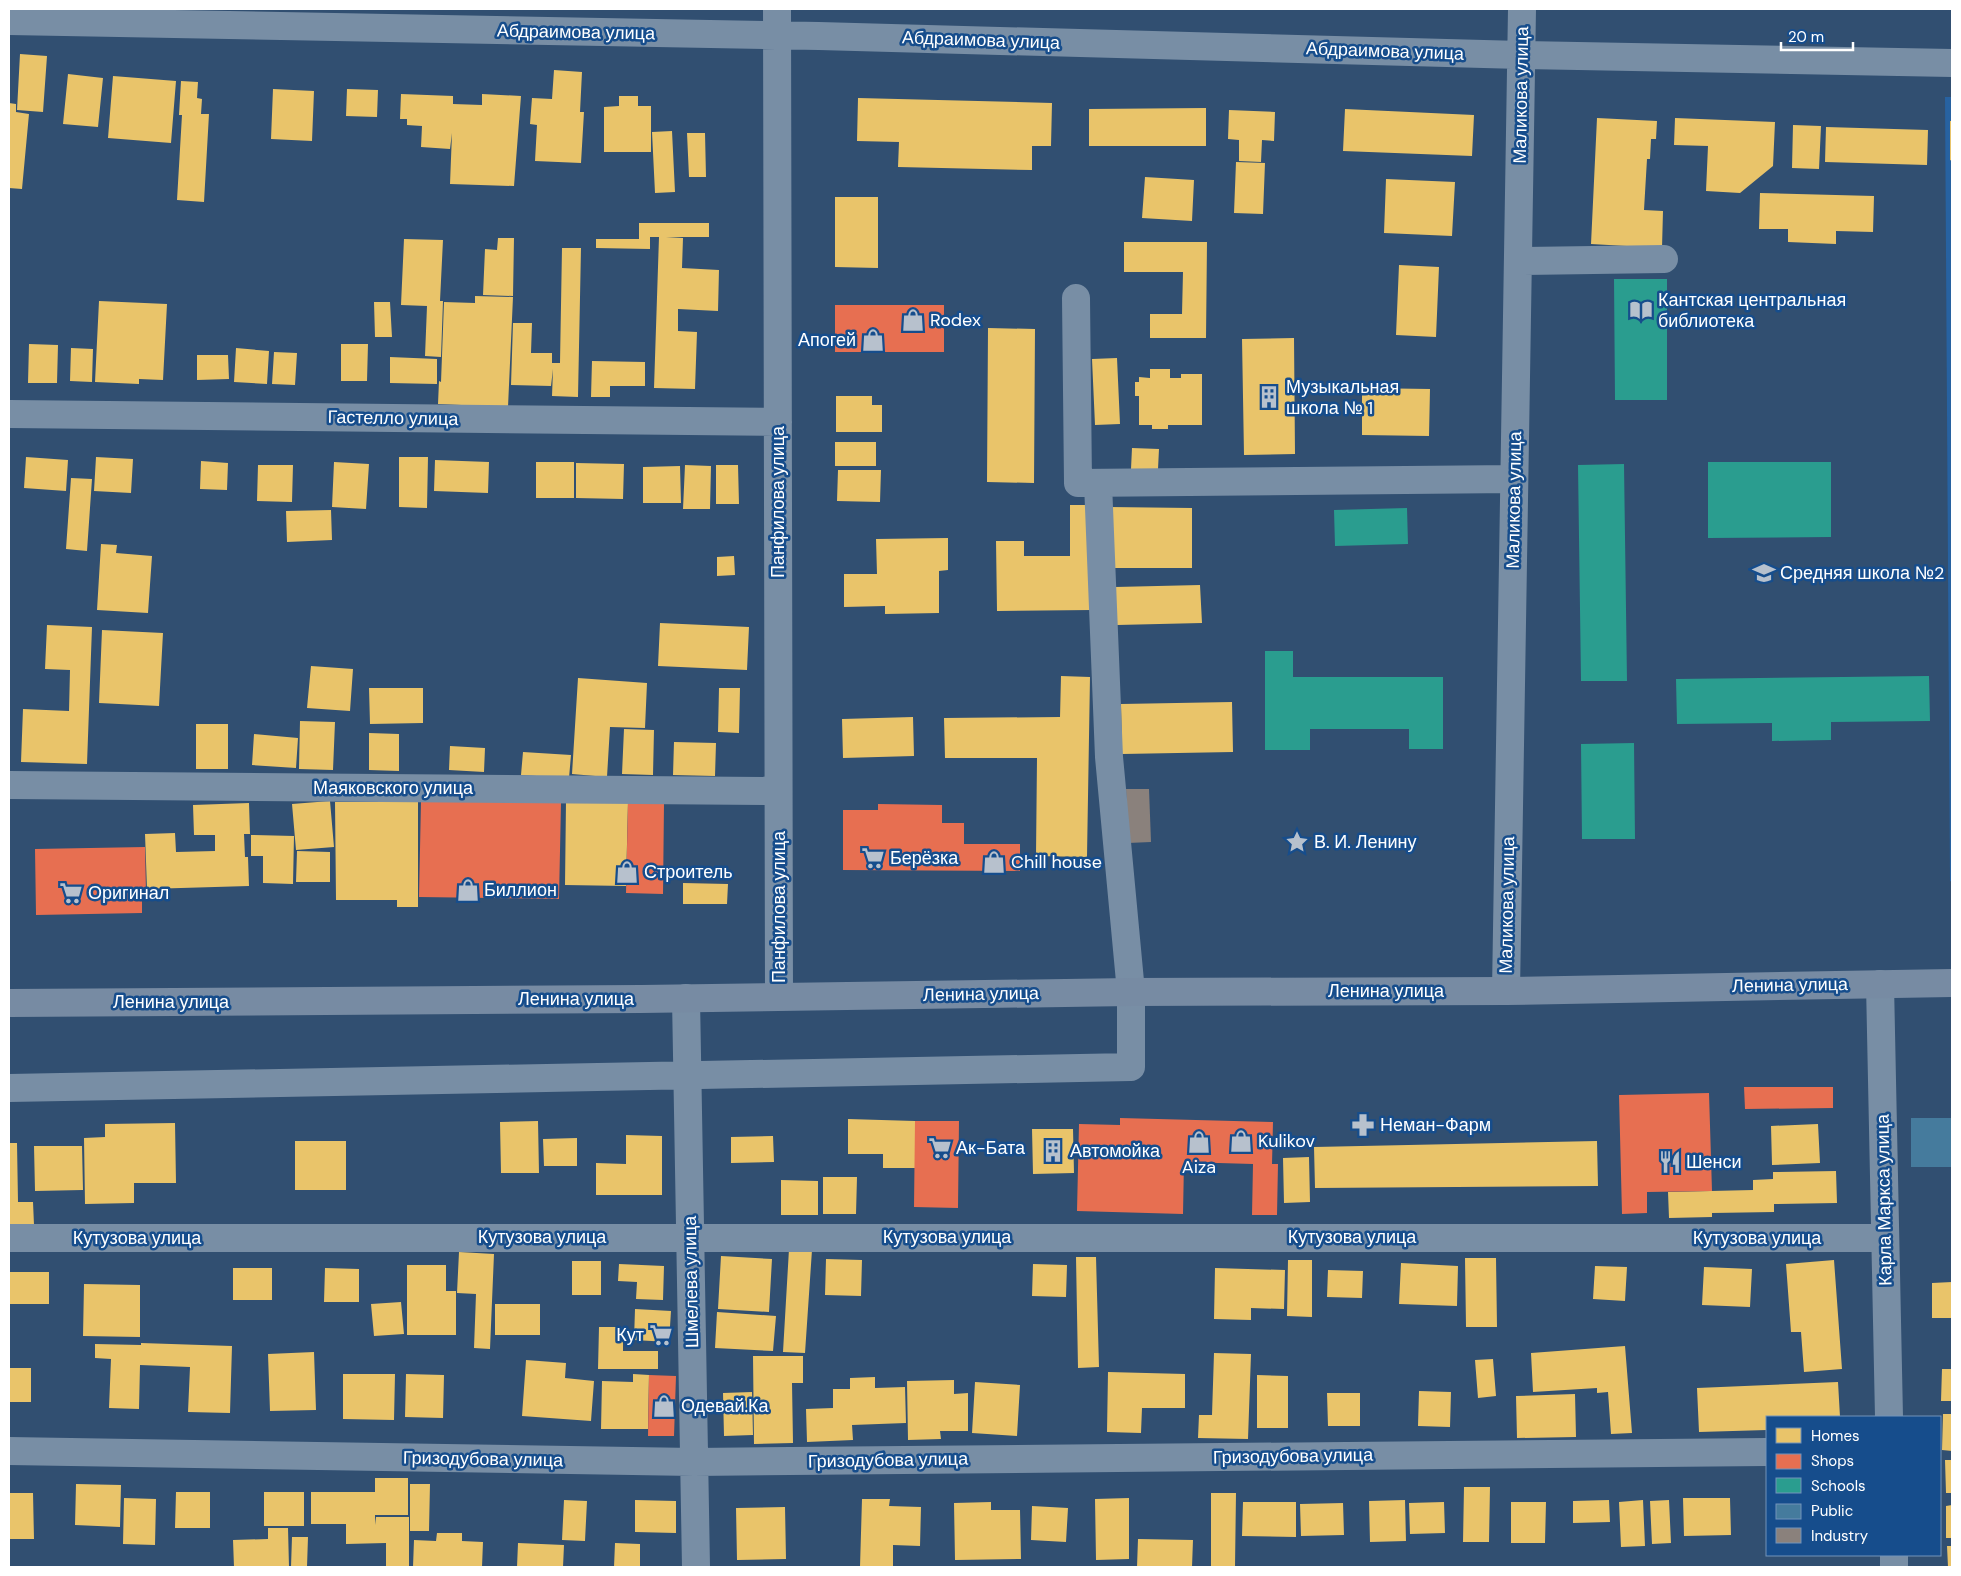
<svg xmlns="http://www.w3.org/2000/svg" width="1961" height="1576" font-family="'DM Sans',sans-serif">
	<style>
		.green { fill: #2762a1 }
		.homes { fill: #e9c46a }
		.shops { fill: #e76f51 }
		.schools { fill: #2a9d8f }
		.public { fill: #457b9d }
		.industry { fill: #8a817c }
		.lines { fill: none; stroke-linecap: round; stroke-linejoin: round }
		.minor { stroke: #788ea5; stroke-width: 28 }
		.major { stroke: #778ba3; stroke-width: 28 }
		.labels { text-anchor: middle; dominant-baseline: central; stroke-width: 5; stroke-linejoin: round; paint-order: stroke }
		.street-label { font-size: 18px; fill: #fff; stroke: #164d8c }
		.poi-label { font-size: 18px; fill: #fff; stroke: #164d8c; text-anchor: start }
	</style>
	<rect width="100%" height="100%" fill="#314f71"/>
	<path class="green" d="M1945 97H1952V882L1950 881Z"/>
	<path class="homes" d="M20 54 47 56 43 112 17 110Z
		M554 70 582 72 580 112H584L581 163 535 161 537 125 530 124 532 98 552 99Z
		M68 74 103 78 98 127 63 124Z
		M113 76 176 81 171 143 108 138Z
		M181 81 198 82 197 98 202 99 201 114H209L204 202 177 200 182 115H179Z
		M273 89 314 91 312 141 271 139Z
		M347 89 378 90 377 117 346 116Z
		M401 94 453 96V104L482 105V94L521 96 514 186 450 184 452 133 450 149 421 147 422 126 407 125V119H400Z
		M619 96H638V106H651V152H604V107L619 106Z
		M858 98 1052 103 1051 146H1032V170L898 167 899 142 857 141Z
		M9 103 16 104V112L29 114 22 189 9 188Z
		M1206 108V146H1089V109Z
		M1345 109 1474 115 1472 156 1343 151Z
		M1229 110 1275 112 1274 141 1262 140 1261 162 1239 161V140L1228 139Z
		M1597 118 1657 121 1656 139H1651L1650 159H1647L1644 210 1663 211 1662 248 1591 244Z
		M1675 118 1775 122 1773 166 1740 193 1706 191 1708 146 1674 145Z
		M1950 121H1952V161L1950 160Z
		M1793 125 1821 126 1819 169 1792 168Z
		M1826 127 1928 130 1927 165 1825 162Z
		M672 131 675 192 655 193 652 132Z
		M687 133H705L706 177H689Z
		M1236 162 1265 163 1263 214 1234 213Z
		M1145 177 1194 180 1192 221 1142 218Z
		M1386 179 1455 182 1452 236 1384 233Z
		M1760 193 1874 196 1873 232 1836 231V244L1788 242V229H1759Z
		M835 197H878V268L835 267Z
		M639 223H709V237H666L683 238 682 268 719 270 718 311 678 309V331L697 332 695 389 654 388 659 237H650V249L596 248V239H639Z
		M498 238H514L513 296 483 295 485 249 497 250Z
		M404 239 443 240 440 301H443L441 357 425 356 427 306 401 305Z
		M1124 242H1207L1206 338H1150V314H1182L1183 272H1124Z
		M562 248H581L578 397 552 396 553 369 551 386 511 385 513 323H532L531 353H552V363H560Z
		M1399 265 1439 267 1436 337 1396 335Z
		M475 296 513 297 508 407 438 404 439 381 441 382 444 302 475 303Z
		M99 301 167 304 163 380 139 379V384L95 382Z
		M374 302H390L392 337H375Z
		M988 328 1035 329 1034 483 987 482Z
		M1294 338 1295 454 1244 455 1242 339Z
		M29 344 58 345 57 383H28Z
		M341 344H368L367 381H341Z
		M71 348 93 349 92 382 70 381Z
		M236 348 269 351 267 384 234 382Z
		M274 352 297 353 295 385 272 384Z
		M197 355H228L229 379 197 380Z
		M390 357 437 359V384L390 383Z
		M1117 358 1120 424 1095 425 1092 359Z
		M592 361 645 362V386H610V397H591Z
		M1150 369H1170V378H1181V374H1202V425H1168V429H1152V425H1139V396H1135V382H1139V377L1150 378Z
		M1362 388 1430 389 1429 436 1362 435Z
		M836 396H872V405H882V432H836Z
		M835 442H876V466H835Z
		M1132 448 1159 449 1158 469H1131Z
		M26 457 68 460 66 491 24 488Z
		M96 457 133 459 131 493 94 491Z
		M399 457H428L427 508 399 507Z
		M435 460 489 462 488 493 434 491Z
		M201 461 228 463 227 490 200 489Z
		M334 462 369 464 366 509 332 507Z
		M536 462H574V498H536Z
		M576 463 624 464 623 499 576 498Z
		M258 465H293L292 502 257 501Z
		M685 465 711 466 710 509H683Z
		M716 465H738L739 504H716Z
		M680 466 681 503H643V467Z
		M838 470H881L880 502 837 501Z
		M71 478 92 479 87 551 66 549Z
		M1070 505H1091L1092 610 997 611 996 541H1024V556H1070Z
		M1109 507 1192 508V568H1109Z
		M331 510 332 540 287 542 286 511Z
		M948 538V570L939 571V613L885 614V606L844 607V574H877L876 539Z
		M101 544 117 545 116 553 152 556 148 613 97 610Z
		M734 556 735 575 717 576V557Z
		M1200 585 1202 623 1117 625 1115 587Z
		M660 623 749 627 747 670 658 666Z
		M47 625 92 627 87 764 21 762 23 709 69 711 70 670 45 669Z
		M102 630 163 633 159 706 99 703Z
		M311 666 353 669 350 711 307 708Z
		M1061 676 1090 677 1087 857 1036 856 1037 758H945L944 718 1060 717Z
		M578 678 647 683 645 728 610 727 607 777 572 774Z
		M369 688H423V723L370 724Z
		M719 688H740L739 733 718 732Z
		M1232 702 1233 752 1122 754 1121 704Z
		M913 717 914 756 843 758 842 719Z
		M300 721 335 722 333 770 299 769Z
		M196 724H228V769H196Z
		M624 729 654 730 653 775 622 774Z
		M369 733 399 734V771L369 770Z
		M254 734 298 738 296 768 252 765Z
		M674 742 716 743 715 776 673 775Z
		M450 746 485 748 484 772 449 770Z
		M523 752 571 755 569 778 521 775Z
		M330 801 334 847 296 850 292 804Z
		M566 801 628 802 626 886 565 885Z
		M335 802H418V907H397V900H336Z
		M249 803 250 834H244L245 857H248L249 886 147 889 145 834 175 833 176 852 215 851V835H194L193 805Z
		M251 835 294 836 293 884 263 883V856H251Z
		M297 851 330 852V882H296Z
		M683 883 728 884 727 904H683Z
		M848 1119 915 1121V1168H883V1154H848Z
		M538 1121 539 1173H501L500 1122Z
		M175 1123 176 1183H134V1203L85 1204 84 1138 105 1137V1124Z
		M1818 1124 1820 1163 1772 1165 1771 1126Z
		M1032 1129H1073L1074 1173 1033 1174Z
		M626 1135 662 1136V1195H596V1163L626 1164Z
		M773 1136 774 1162 731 1163V1137Z
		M577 1138V1166H544L543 1139Z
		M295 1141H346V1190H295Z
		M1597 1141 1598 1186 1315 1188 1314 1147Z
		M9 1143H17L18 1202H33L34 1225 9 1226Z
		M34 1146H82L83 1190 35 1191Z
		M1309 1157 1310 1202 1284 1203 1283 1158Z
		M1836 1171 1837 1203 1774 1204V1212L1712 1213V1217L1669 1218 1668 1192 1753 1190V1180L1773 1179V1172Z
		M823 1177H857L856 1214H823Z
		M781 1180 818 1181V1215H781Z
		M789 1249 812 1250 805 1353 783 1352Z
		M459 1252 494 1254 490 1349 474 1348 476 1294 457 1293Z
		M721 1256 772 1259 769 1312 718 1309Z
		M1076 1257H1096L1099 1367 1078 1368Z
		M1465 1258H1496L1497 1327H1466Z
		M826 1259 862 1260 861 1296 825 1295Z
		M1288 1260H1312V1317L1287 1316Z
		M1834 1260 1842 1369 1804 1372 1801 1332H1791L1786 1264Z
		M572 1261H601V1295H572Z
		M1401 1263 1458 1266 1457 1306 1399 1304Z
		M619 1264 664 1266 663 1300 636 1299 637 1282 618 1281Z
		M1033 1264 1067 1265 1066 1297 1032 1296Z
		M407 1265H446V1291H456V1335H407Z
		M1595 1266 1627 1267 1625 1301 1593 1299Z
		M1704 1267 1752 1269 1750 1307 1702 1305Z
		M233 1268H272V1300H233Z
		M325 1268 359 1269V1302H324Z
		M1215 1268 1285 1270 1284 1309 1251 1308V1320L1214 1319Z
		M1328 1270 1363 1271 1362 1298 1327 1297Z
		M9 1272H49V1304H9Z
		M1952 1282V1318H1932V1283Z
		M84 1284 140 1285V1337L83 1336Z
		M401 1302 404 1334 374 1336 371 1304Z
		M495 1304H540V1335H495Z
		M635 1309 671 1311 669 1342 634 1340Z
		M717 1312 776 1316 773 1351 715 1348Z
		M599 1327H623V1351H658V1369H598Z
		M141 1343 232 1346 230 1413 188 1412 190 1367 140 1365 139 1409 109 1408 111 1359 95 1358V1344L141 1345Z
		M1625 1346 1632 1433 1611 1434 1608 1392 1597 1393V1388L1533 1392 1531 1353Z
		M314 1352 316 1410 270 1411 268 1354Z
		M1214 1353 1251 1354 1248 1439 1198 1438 1199 1415H1212Z
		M753 1356H803V1383H792L793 1443 754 1444Z
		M1493 1359 1496 1396 1478 1398 1475 1360Z
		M526 1360 566 1363 565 1378 594 1381 591 1421 522 1416Z
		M9 1368H31V1402H9Z
		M1942 1369H1952V1401H1941Z
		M1108 1372 1185 1374V1408H1142L1141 1433 1107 1432Z
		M343 1374H395L394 1420 343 1419Z
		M406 1374 444 1375 443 1418 405 1417Z
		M633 1374 649 1375 648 1429H601L602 1381 633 1382Z
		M1257 1375 1288 1376V1428H1257Z
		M875 1377V1388L905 1387 906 1423 852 1425 853 1440 807 1442 806 1409 833 1408V1389H850V1378Z
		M954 1380V1394L968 1393V1431H940L941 1439 908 1440 907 1381Z
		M975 1382 1020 1385 1017 1436 972 1433Z
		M1838 1382 1840 1417H1767V1430L1699 1432 1697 1388Z
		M1419 1391 1451 1392 1450 1427 1418 1426Z
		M752 1392 753 1435 724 1436 723 1393Z
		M1327 1393H1360V1426H1328Z
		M1575 1394 1576 1437 1517 1438 1516 1396Z
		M1943 1414H1952V1451L1942 1450Z
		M1945 1460H1952V1493H1946Z
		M375 1478H408V1515H375V1525L376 1517H409V1567H386V1543L346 1544V1524H311V1492H375Z
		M76 1484 121 1485 120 1527 75 1525Z
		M410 1484H430L429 1531H410Z
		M1464 1487H1490L1489 1542H1463Z
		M176 1492H210V1528H175Z
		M264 1492H304V1526H264Z
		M9 1493H33L34 1539H9Z
		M1211 1493H1236L1235 1567H1211Z
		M124 1498 156 1499 155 1545 123 1544Z
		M1129 1498V1559L1096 1560 1095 1499Z
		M1683 1498H1730L1731 1535 1684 1536Z
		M862 1499H890L889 1506 921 1507 920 1546 893 1545V1567H860Z
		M564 1500 587 1501 585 1541 562 1540Z
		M635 1500 676 1501V1533L635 1532Z
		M1405 1500 1406 1541 1370 1542 1369 1501Z
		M1609 1500 1610 1522 1573 1523V1501Z
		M1643 1500 1645 1546 1621 1547 1619 1502Z
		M1669 1500 1671 1543 1652 1544 1650 1501Z
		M991 1502V1510H1020L1021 1559 955 1560 954 1503Z
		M1243 1502H1296V1537L1242 1536Z
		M1444 1502 1445 1533 1410 1534 1409 1503Z
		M1511 1502H1546L1545 1543H1511Z
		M1343 1503 1344 1535 1301 1536 1300 1504Z
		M1952 1505V1538H1946V1506Z
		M1032 1506 1068 1508 1066 1542 1031 1540Z
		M785 1507 786 1559 737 1560 736 1508Z
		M268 1528H288L289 1567H234L233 1540 268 1539Z
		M437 1533H462V1541L483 1542 482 1567H413L414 1540 436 1541Z
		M292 1537H308L307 1567H291Z
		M1138 1539 1193 1540 1192 1567H1137Z
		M518 1543 564 1545 563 1567H517Z
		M615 1543 640 1544V1567H614Z
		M1947 1546H1952V1567H1948Z"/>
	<path class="shops" d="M835 305H944V352H835Z
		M421 801 561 803 559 899 419 897Z
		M628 802 664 803 663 894 626 893Z
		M878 804 942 805V823H964V844H1020V871L843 870V810H878Z
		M145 847 146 892H142V913L36 915 35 849Z
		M1744 1087H1833V1108L1745 1109Z
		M1709 1093 1712 1191 1647 1192V1213L1622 1214 1619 1095Z
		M1120 1118 1273 1122 1272 1164H1278L1277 1215H1252L1253 1164 1184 1162 1183 1214 1077 1211 1079 1124 1120 1125Z
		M915 1121H959L958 1208 914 1207Z
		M649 1375 676 1376 674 1436H648Z"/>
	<path class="schools" d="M1614 279H1667V400H1615Z
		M1708 462H1831V537L1708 538Z
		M1624 464 1627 681H1581L1578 465Z
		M1407 508 1408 544 1335 546 1334 510Z
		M1265 651H1293V677H1443V749H1409V729H1310V750H1265Z
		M1929 676 1930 721 1831 722V740L1772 741V723L1677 724 1676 679Z
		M1634 743 1635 839H1582L1581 744Z"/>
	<path class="public" d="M1911 1118H1952V1167H1911Z"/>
	<path class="industry" d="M1126 789H1149L1151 842 1128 843Z"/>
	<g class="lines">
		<path class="minor" d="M777 9 779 996
			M9 21 819 36 1521 55 1952 63
			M1518 261 1664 259
			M1076 298 1078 483 1514 479
			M9 414 778 422
			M9 785 778 791
			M1880 984 1889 1417
			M1506 991 1522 9
			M686 998 696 1567
			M9 1088 1131 1067V992L1109 757 1098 483
			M9 1238H1885
			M9 1451 694 1462 1767 1452
			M1894 1555V1567"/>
		<path class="major" d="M9 1003 641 999 1131 992 1506 991 1952 983"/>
	</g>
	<defs>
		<symbol id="library-bare" viewBox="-9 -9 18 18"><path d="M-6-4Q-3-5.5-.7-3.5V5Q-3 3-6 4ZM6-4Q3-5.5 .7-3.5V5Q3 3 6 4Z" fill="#b7c1cd" stroke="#164d8c" stroke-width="2.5" paint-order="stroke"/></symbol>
		<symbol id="shop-bare" viewBox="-9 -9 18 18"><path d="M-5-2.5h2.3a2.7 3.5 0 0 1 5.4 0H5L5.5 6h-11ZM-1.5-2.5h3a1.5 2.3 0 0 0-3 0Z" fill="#b7c1cd" stroke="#164d8c" stroke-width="2.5" paint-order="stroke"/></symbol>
		<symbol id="building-bare" viewBox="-9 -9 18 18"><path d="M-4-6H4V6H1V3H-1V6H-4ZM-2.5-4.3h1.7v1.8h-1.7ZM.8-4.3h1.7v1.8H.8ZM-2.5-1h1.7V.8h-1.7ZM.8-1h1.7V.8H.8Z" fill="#b7c1cd" stroke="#164d8c" stroke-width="2.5" paint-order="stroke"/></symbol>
		<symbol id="school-bare" viewBox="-9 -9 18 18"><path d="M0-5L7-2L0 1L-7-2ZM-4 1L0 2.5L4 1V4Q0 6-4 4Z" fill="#b7c1cd" stroke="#164d8c" stroke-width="2.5" paint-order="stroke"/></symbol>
		<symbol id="sight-bare" viewBox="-9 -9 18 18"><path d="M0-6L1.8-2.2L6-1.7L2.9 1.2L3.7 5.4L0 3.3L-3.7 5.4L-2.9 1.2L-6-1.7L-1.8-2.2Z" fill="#b7c1cd" stroke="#164d8c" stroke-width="2.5" paint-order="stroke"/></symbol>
		<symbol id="supermarket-bare" viewBox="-9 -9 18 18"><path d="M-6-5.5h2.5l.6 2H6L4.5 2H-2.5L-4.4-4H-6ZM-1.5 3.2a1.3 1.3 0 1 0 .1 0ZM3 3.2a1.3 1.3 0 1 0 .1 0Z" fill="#b7c1cd" stroke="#164d8c" stroke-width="2.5" paint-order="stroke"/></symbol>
		<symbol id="pharmacy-bare" viewBox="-9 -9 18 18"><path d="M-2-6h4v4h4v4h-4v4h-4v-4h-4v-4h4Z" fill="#b7c1cd" stroke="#164d8c" stroke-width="2.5" paint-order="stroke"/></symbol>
		<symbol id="restaurant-bare" viewBox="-9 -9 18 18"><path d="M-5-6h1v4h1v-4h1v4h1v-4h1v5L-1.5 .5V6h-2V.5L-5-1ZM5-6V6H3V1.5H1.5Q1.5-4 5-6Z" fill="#b7c1cd" stroke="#164d8c" stroke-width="2.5" paint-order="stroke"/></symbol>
	</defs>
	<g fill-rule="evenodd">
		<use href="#library-bare" x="1625" y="294" width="32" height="32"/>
		<use href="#shop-bare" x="897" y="304" width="32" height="32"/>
		<use href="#shop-bare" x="857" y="324" width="32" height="32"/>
		<use href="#building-bare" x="1253" y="381" width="32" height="32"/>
		<use href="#school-bare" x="1748" y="557" width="32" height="32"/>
		<use href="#sight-bare" x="1281" y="826" width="32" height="32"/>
		<use href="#supermarket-bare" x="857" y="842" width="32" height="32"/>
		<use href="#shop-bare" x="978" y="846" width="32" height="32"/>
		<use href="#shop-bare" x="611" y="856" width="32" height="32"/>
		<use href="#shop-bare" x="452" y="874" width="32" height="32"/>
		<use href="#supermarket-bare" x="55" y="877" width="32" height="32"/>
		<use href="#pharmacy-bare" x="1347" y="1109" width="32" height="32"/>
		<use href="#shop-bare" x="1225" y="1125" width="32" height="32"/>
		<use href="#shop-bare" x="1183" y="1126" width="32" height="32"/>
		<use href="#supermarket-bare" x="924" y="1132" width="32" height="32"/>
		<use href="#building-bare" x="1037" y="1135" width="32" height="32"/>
		<use href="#restaurant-bare" x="1654" y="1146" width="32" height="32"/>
		<use href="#supermarket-bare" x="645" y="1319" width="32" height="32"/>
		<use href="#shop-bare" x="648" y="1390" width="32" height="32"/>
	</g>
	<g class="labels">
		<g class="street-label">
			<text transform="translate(576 32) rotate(1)">Абдраимова улица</text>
			<text transform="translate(981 40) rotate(2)">Абдраимова улица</text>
			<text transform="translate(1385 51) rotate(2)">Абдраимова улица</text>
			<text transform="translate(1521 95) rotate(-89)">Маликова улица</text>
			<text transform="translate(393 418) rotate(1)">Гастелло улица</text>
			<text transform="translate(1514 500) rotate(-89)">Маликова улица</text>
			<text transform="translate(778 502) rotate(-90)">Панфилова улица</text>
			<text x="393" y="788">Маяковского улица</text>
			<text transform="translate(1507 905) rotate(-89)">Маликова улица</text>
			<text transform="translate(779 907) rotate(-90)">Панфилова улица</text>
			<text transform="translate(1790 985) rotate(-1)">Ленина улица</text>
			<text x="1386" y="991">Ленина улица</text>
			<text transform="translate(981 994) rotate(-1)">Ленина улица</text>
			<text x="576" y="999">Ленина улица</text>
			<text x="171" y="1002">Ленина улица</text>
			<text transform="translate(1884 1200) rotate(-91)">Карла Маркса улица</text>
			<text x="542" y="1237">Кутузова улица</text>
			<text x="947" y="1237">Кутузова улица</text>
			<text x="1352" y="1237">Кутузова улица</text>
			<text x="137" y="1238">Кутузова улица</text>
			<text x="1757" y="1238">Кутузова улица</text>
			<text transform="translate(691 1282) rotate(-91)">Шмелева улица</text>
			<text transform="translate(1293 1456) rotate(-1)">Гризодубова улица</text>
			<text transform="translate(483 1459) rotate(1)">Гризодубова улица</text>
			<text transform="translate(888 1460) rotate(-1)">Гризодубова улица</text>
		</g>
		<g class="poi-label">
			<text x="1658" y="300">Кантская центральная<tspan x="1658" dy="21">библиотека</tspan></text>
			<text x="930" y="320">Rodex</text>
			<text x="856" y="340" text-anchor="end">Апогей</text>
			<text x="1286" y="387">Музыкальная<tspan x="1286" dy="21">школа № 1</tspan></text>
			<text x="1780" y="573">Средняя школа №2</text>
			<text x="1314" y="842">В. И. Ленину</text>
			<text x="890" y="858">Берёзка</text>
			<text x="1011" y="862">Chill house</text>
			<text x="644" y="872">Строитель</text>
			<text x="484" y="890">Биллион</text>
			<text x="88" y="893">Оригинал</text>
			<text x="1380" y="1125">Неман-Фарм</text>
			<text x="1258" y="1141">Kulikov</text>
			<text x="956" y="1148">Ак-Бата</text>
			<text x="1070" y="1151">Автомойка</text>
			<text x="1686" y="1162">Шенси</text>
			<text x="1199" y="1167" text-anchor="middle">Aiza</text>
			<text x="644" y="1335" text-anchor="end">Кут</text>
			<text x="681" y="1406">Одевай.Ка</text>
		</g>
	</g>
	<rect width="1961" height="1576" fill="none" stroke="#ffffff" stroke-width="20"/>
	<rect x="1766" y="1416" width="175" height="140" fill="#164d8c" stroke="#7394ba"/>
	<rect x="1776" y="1428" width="25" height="15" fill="#e9c46a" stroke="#7394ba"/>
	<text x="1811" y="1441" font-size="15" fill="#ffffff">Homes</text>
	<rect x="1776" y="1454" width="25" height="15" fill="#e76f51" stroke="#7394ba"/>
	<text x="1811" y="1466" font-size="15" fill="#ffffff">Shops</text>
	<rect x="1776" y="1478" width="25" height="15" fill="#2a9d8f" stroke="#7394ba"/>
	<text x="1811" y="1491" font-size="15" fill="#ffffff">Schools</text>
	<rect x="1776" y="1504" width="25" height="15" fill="#457b9d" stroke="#7394ba"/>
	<text x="1811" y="1516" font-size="15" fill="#ffffff">Public</text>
	<rect x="1776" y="1528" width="25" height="15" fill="#8a817c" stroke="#7394ba"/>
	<text x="1811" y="1541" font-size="15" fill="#ffffff">Industry</text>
	<path d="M1781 42v8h72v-8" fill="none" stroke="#ffffff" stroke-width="2.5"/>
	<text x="1788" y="42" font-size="15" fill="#ffffff" stroke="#164d8c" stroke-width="4" paint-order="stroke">20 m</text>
</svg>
